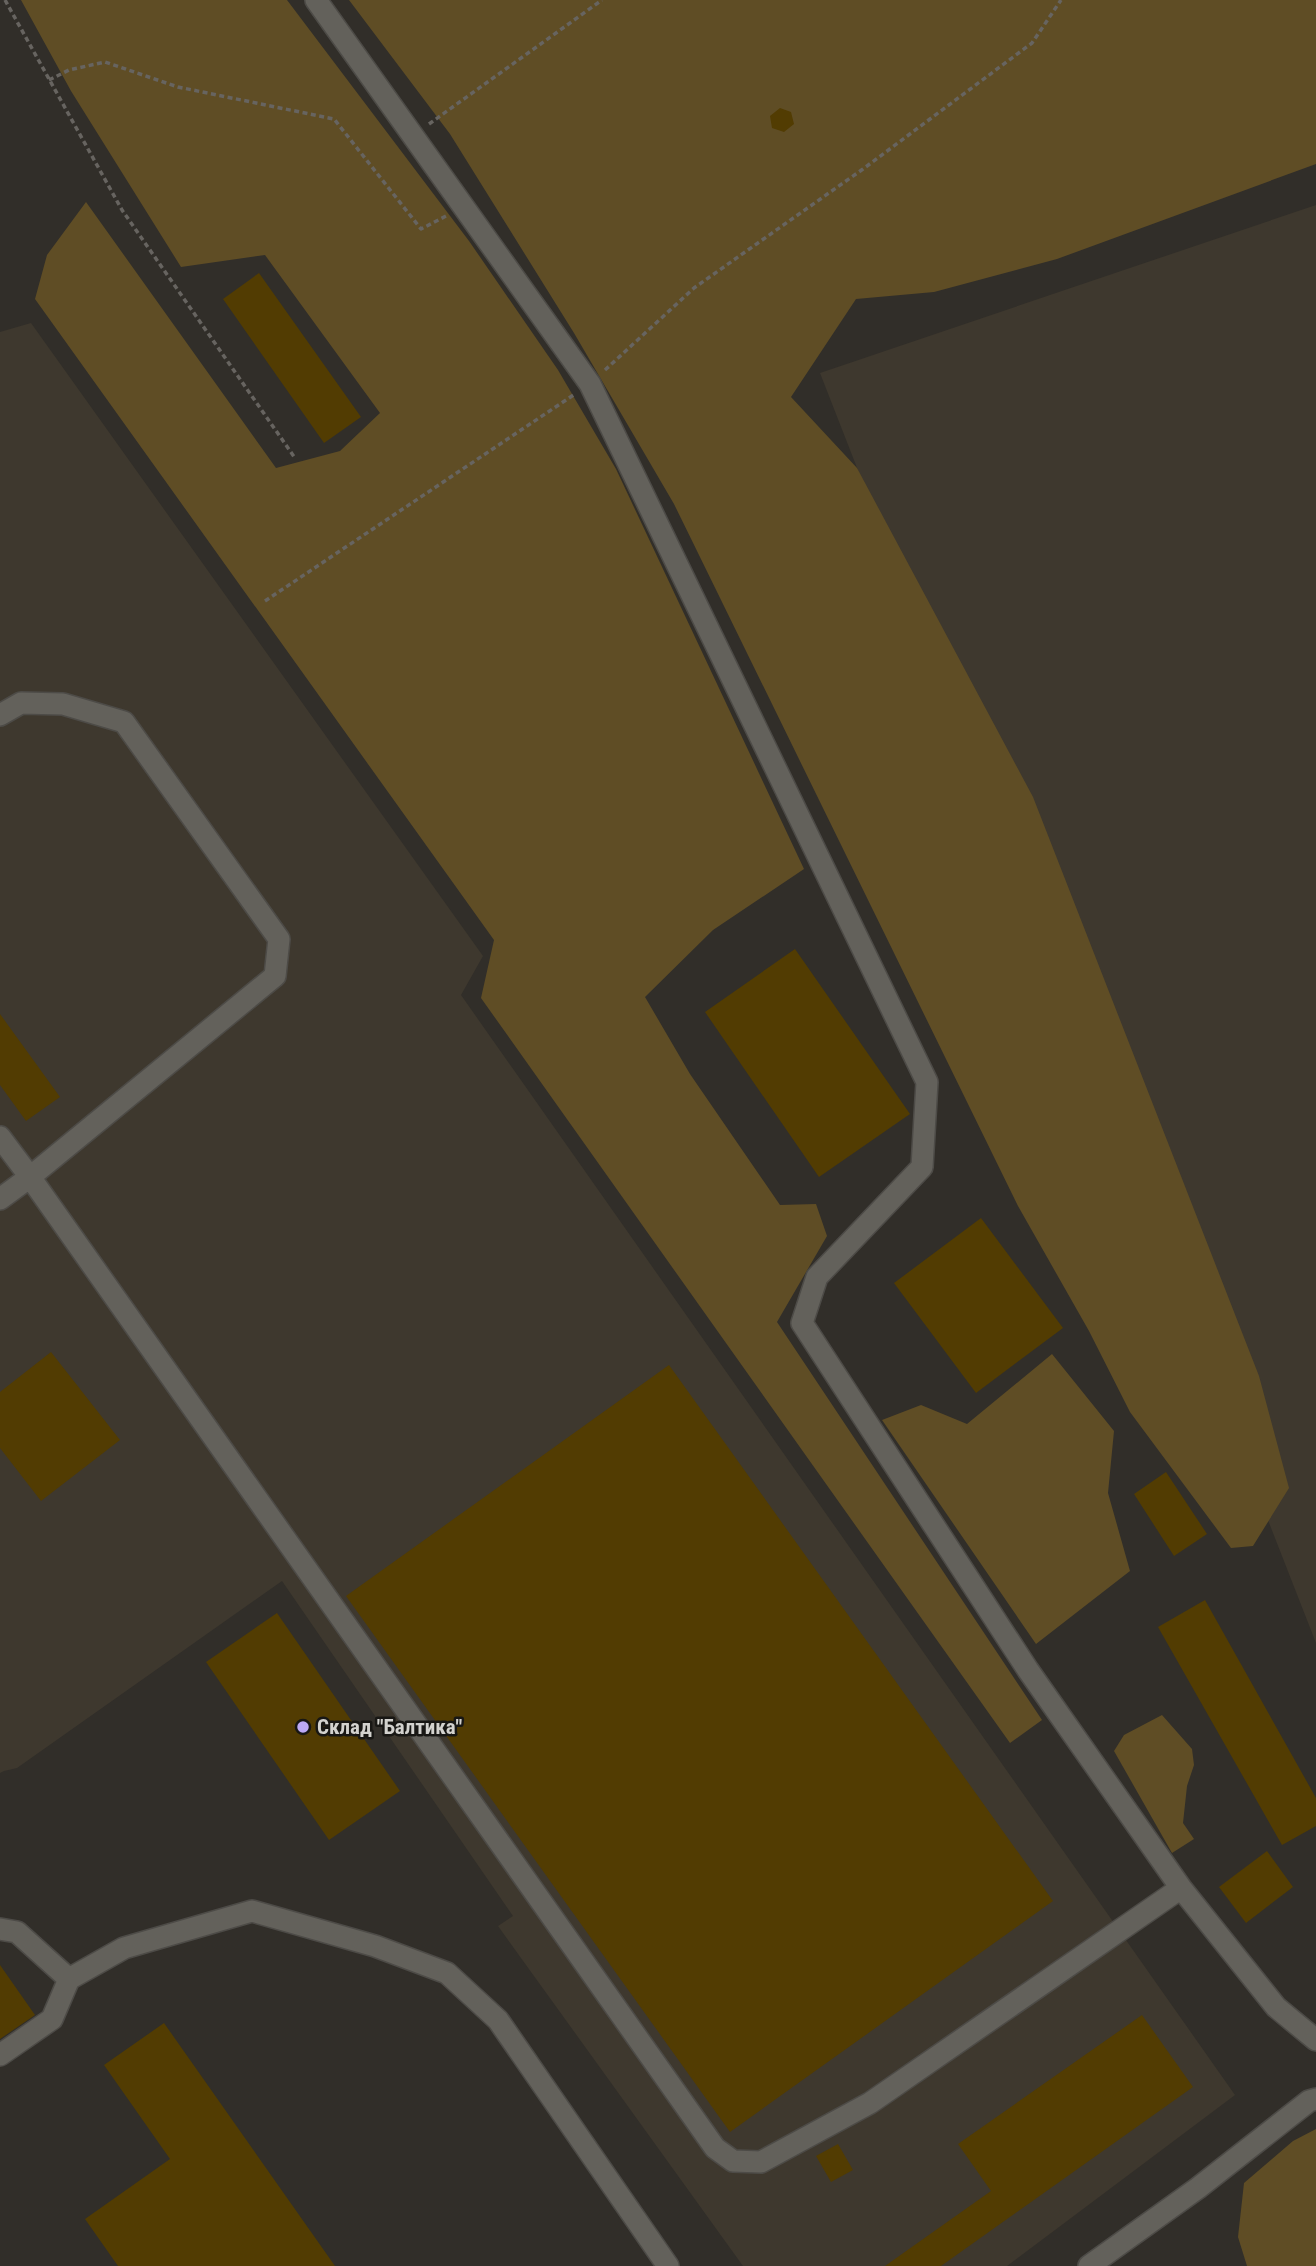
<svg xmlns="http://www.w3.org/2000/svg" width="1316" height="2266" font-family="'Roboto Condensed',sans-serif">
	<style>
		.built { fill: #3e382e }
		.green { fill: #5f4d25 }
		.building { fill: #523c02 }
		.lines { fill: none; stroke-linecap: round; stroke-linejoin: round }
		.minor-casing { stroke: #4d4b47; stroke-width: 24 }
		.path { stroke: #676460; stroke-width: 3.5; stroke-dasharray: 5 3.5; stroke-linecap: butt }
		.minor { stroke: #63615b; stroke-width: 21 }
		.poi-dot { fill: #bca9f5; stroke: #181714; stroke-width: 2.5 }
		.labels { text-anchor: middle; dominant-baseline: central; stroke-width: 5; stroke-linejoin: round; paint-order: stroke }
		.poi-label { font-size: 21px; font-weight: bold; fill: #d3d2ce; stroke: #181714; text-anchor: start }
	</style>
	<rect width="100%" height="100%" fill="#312e29"/>
	<path class="built" d="M1316 205V1643L820 373Z
		M31 323 483 956 461 995 1235 2095 1007 2266H743L498 1926 513 1916 282 1581 17 1768 4 1771 0 1773V332Z"/>
	<path class="green" d="M21 0H287L469 241 558 370 616 469 804 869 713 930 645 997 690 1074 780 1205 816 1204 827 1236 777 1322 1042 1720 1010 1743 481 998 494 940 35 299 47 255 86 202 276 468 340 451 380 413 265 255 181 267 71 91Z
		M349 0H1316V164L1057 259 934 292 856 299 791 397 857 468 1033 797 1259 1376 1289 1488 1253 1546 1231 1548 1130 1412 1089 1331 1018 1206 674 504 574 333 450 134Z
		M1052 1354 1114 1431 1108 1493 1130 1571 1036 1644 882 1420 921 1405 967 1424Z
		M1162 1715 1192 1749 1194 1765 1187 1786 1183 1823 1194 1839 1172 1853 1114 1751 1124 1735Z
		M1316 2129V2266H1247L1238 2237 1244 2183 1293 2141Z"/>
	<path class="building" d="M780 108 791 112 794 124 784 132 772 128 770 116Z
		M259 273 361 417 324 443 223 299Z
		M795 949 910 1114 819 1177 705 1012Z
		M0 1014 60 1097 26 1121 0 1085Z
		M981 1218 1063 1328 976 1393 894 1283Z
		M51 1352 120 1440 41 1501 0 1448V1392Z
		M669 1365 1053 1901 730 2132 346 1596Z
		M1166 1472 1207 1534 1174 1556 1134 1494Z
		M1205 1600 1316 1798V1826L1282 1845 1158 1627Z
		M277 1613 400 1791 329 1840 206 1662Z
		M1267 1851 1293 1887 1246 1923 1219 1887Z
		M0 1965 35 2015 0 2039Z
		M1142 2015 1193 2087 941 2266H885L991 2191 958 2144Z
		M164 2023 335 2266H118L85 2219 170 2159 104 2065Z
		M838 2144 853 2170 831 2182 816 2156Z"/>
	<g class="lines">
		<defs>
			<path id="minor" d="M316 0 590 384 927 1082 922 1167 817 1277 802 1323 1028 1670 1181 1888 1276 2007 1316 2040
				M0 715 21 703 63 704 124 722 279 939 275 976 30 1177 715 2148 733 2161 761 2162 870 2103 1181 1888
				M0 1137 30 1177 0 1199
				M0 1929 17 1932 69 1979 124 1948 252 1911 375 1946 447 1973 498 2020 668 2266
				M0 2055 52 2019 69 1979
				M1089 2266 1198 2188 1309 2101 1316 2099"/>
		</defs>
		<use href="#minor" class="minor-casing"/>
		<path class="path" d="M5 0 122 210 295 458
			M49 80 69 70 105 62 178 87 334 119 421 229 446 216
			M429 124 602 0
			M605 370 694 288 863 169 1032 43 1061 0
			M265 601 575 394"/>
		<use href="#minor" class="minor"/>
	</g>
	<circle class="poi-dot" cx="303" cy="1727" r="7"/>
	<g class="labels">
		<g class="poi-label">
			<text x="317" y="1727">Склад "Балтика"</text>
		</g>
	</g>
</svg>
